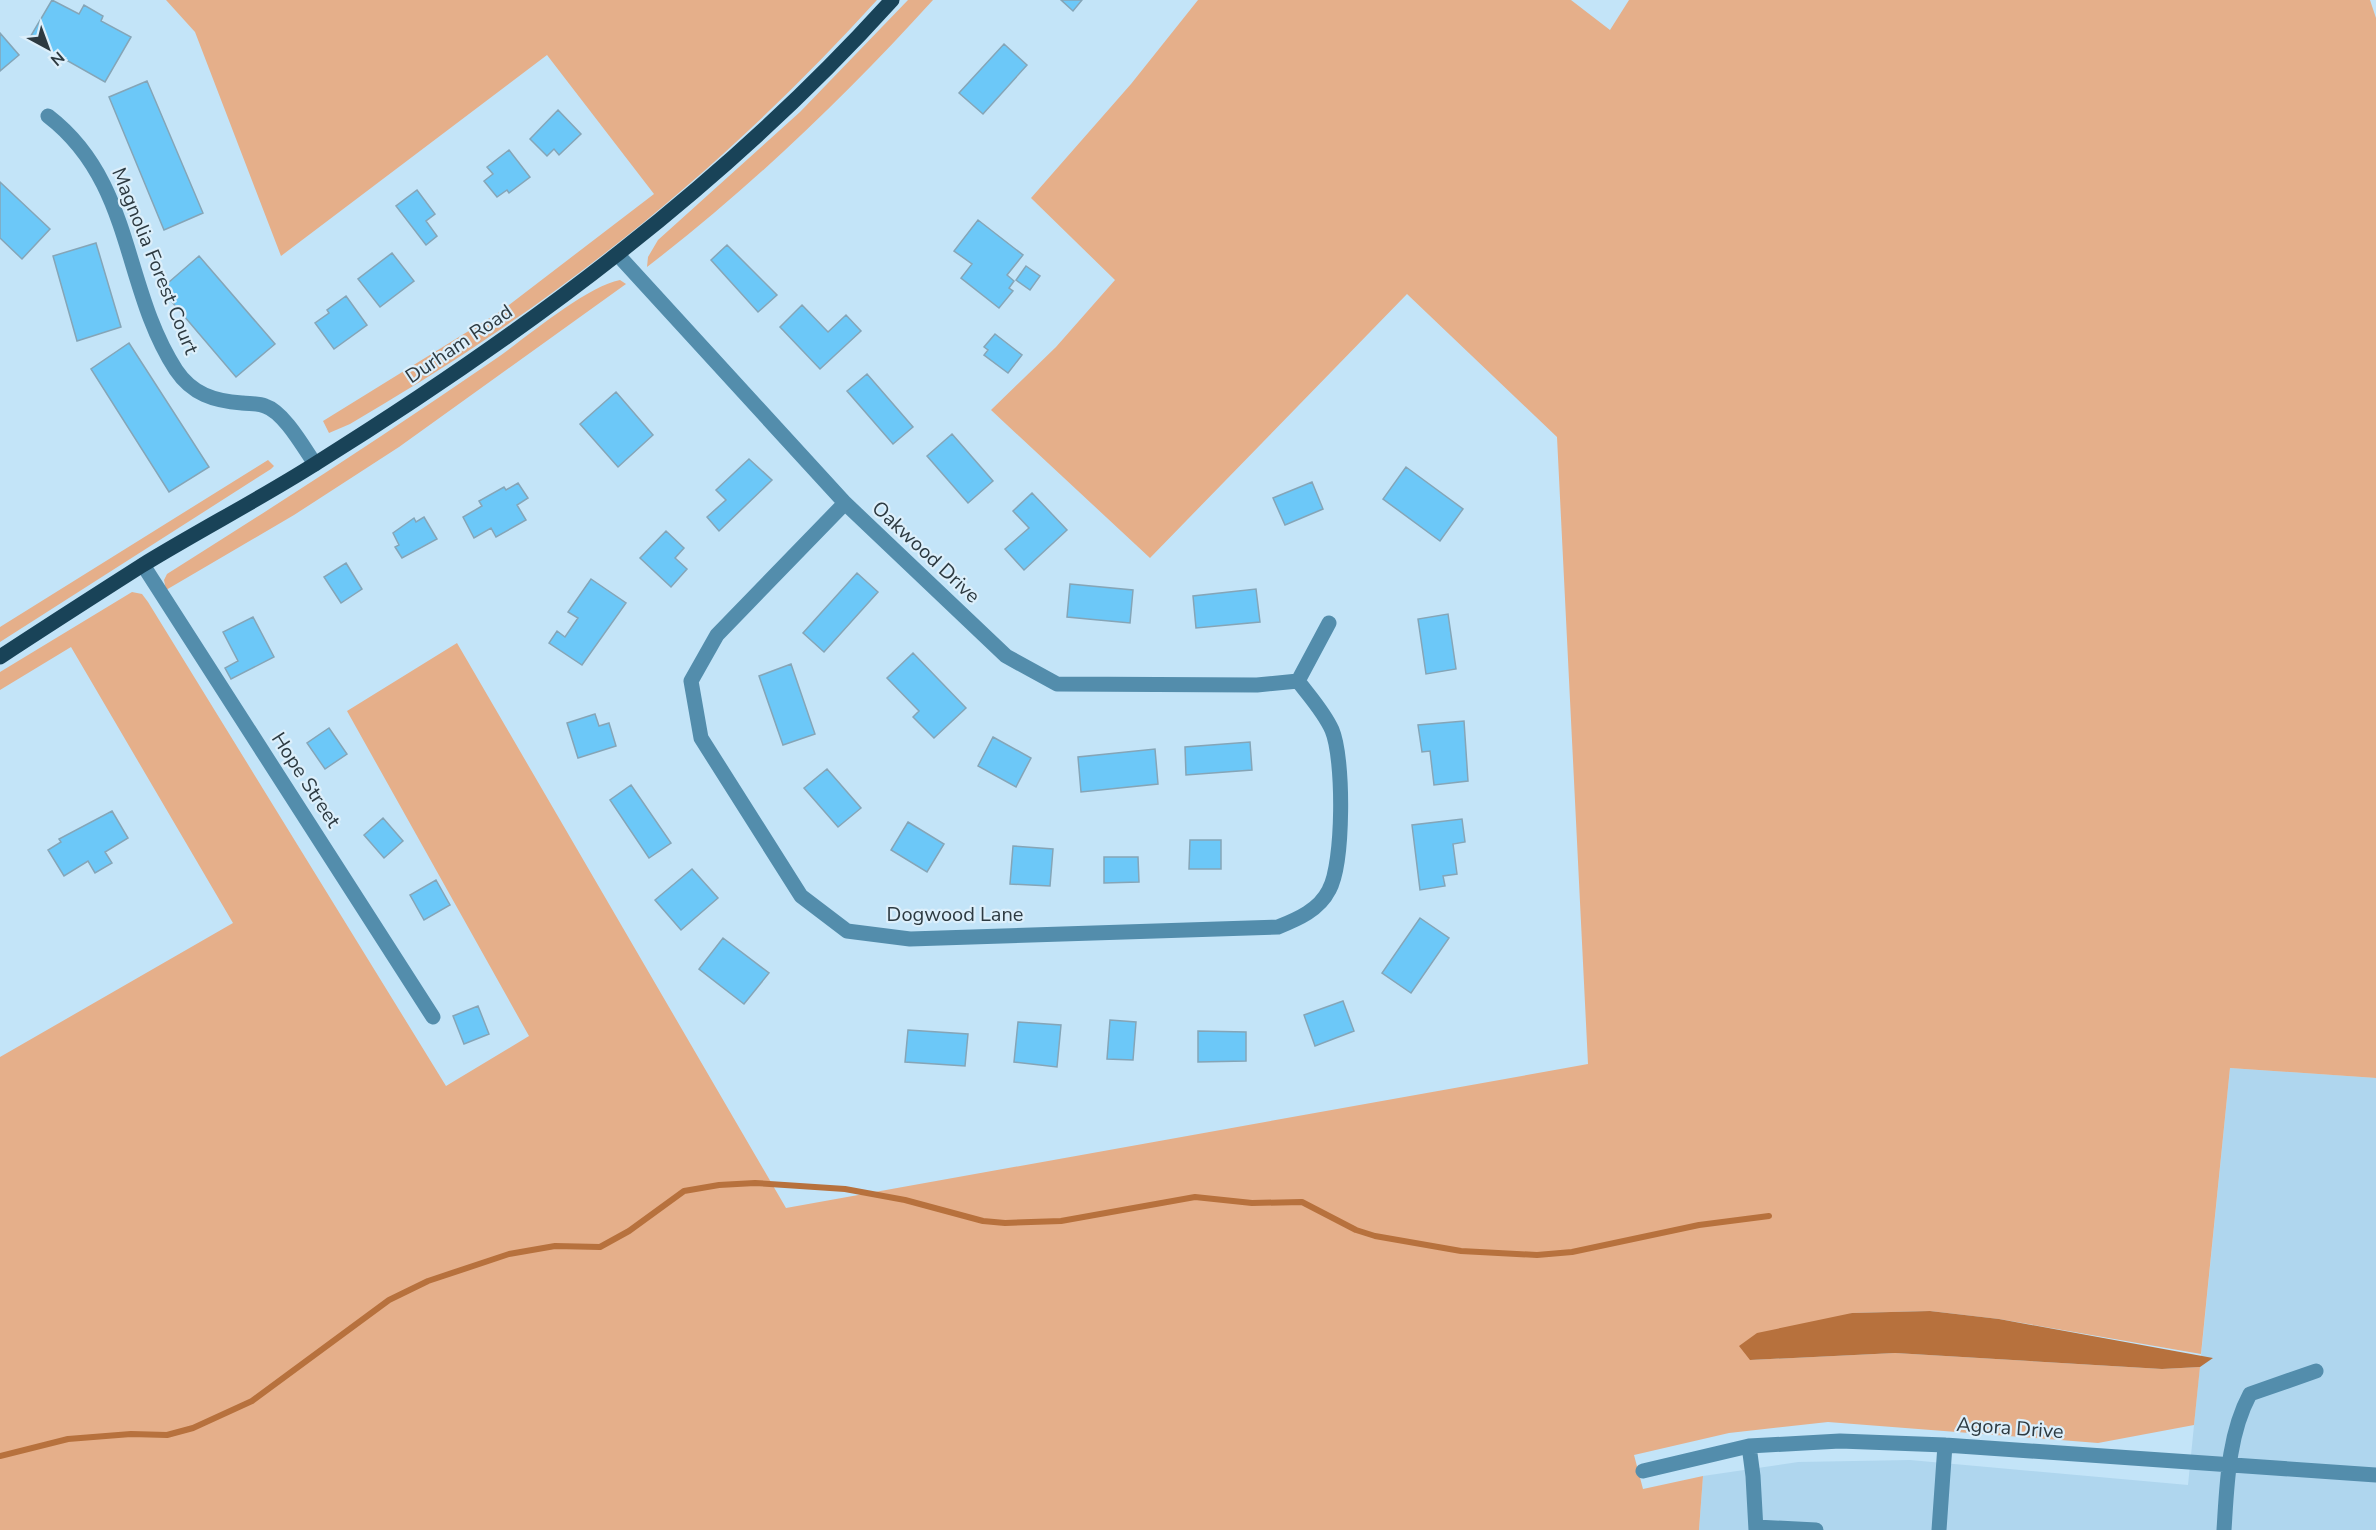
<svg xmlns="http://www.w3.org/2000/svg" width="2376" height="1530" font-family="'Nunito Sans',sans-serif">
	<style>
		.built { fill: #afd6ee }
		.green { fill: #e5af8a }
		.water { fill: #b7713d }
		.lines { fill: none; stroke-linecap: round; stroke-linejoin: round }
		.stream { stroke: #b7713d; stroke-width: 6 }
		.building { fill: #6cc8f8; stroke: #85a5b7; stroke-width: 1.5 }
		.minor { stroke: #538dac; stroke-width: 15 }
		.major { stroke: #194358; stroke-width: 15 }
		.labels { text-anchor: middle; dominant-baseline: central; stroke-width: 4.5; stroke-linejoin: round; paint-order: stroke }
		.street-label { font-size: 20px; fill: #2d3a41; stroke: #dceffb }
	</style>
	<rect width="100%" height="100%" fill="#c3e4f8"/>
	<path class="built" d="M2230 1068 2376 1078V1530H1699L1703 1476 1798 1462 1910 1460 2188 1485Z"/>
	<path class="green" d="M166 0H877C763 126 631 242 489 337 444 368 397 396 350 424L329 433 323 421 501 311 654 194 547 55 281 256 195 32Z
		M908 0H933C845 97 751 187 647 267L648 257 658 240 800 112Z
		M1198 0H1571L1610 30 1629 0H2370L2376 18V1078L2230 1068 2201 1354 1999 1319 1930 1311 1852 1313 1750 1360 1895 1353 2162 1369 2200 1367 2194 1425 2098 1443 1828 1422 1729 1433 1634 1455 1643 1489 1703 1476 1699 1530H0V1057L233 923 71 647 0 690V672L132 592 142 594 148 602 446 1086 529 1036 347 711 457 643 786 1208 1588 1064 1557 437 1407 294 1150 558 991 410 1056 347 1115 280 1031 198 1131 84Z
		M620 280 626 284 399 447 294 515 166 590 164 580 167 574C277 505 386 434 494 360 526 338 585 287 620 280Z
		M268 460 274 466 271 469 0 642V627Z"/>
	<path class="water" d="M1930 1311 1999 1319 2213 1358 2200 1367 2162 1369 1895 1353 1750 1360 1739 1346 1757 1333 1852 1313Z"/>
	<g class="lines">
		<path class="stream" d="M0 1456 68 1439 131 1434 167 1435 193 1428 252 1401 389 1300 428 1281 509 1254 555 1246 600 1247 629 1231 684 1191 719 1185 755 1183 845 1189 905 1200 983 1221 1005 1223 1061 1221 1195 1197 1252 1203 1302 1202 1356 1230 1375 1236 1461 1251 1537 1255 1572 1252 1699 1225 1769 1216"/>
	</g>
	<path class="building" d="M52 0 79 14 84 5 103 16 101 21 131 37 105 82 29 39Z
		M1061 0H1082L1073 11Z
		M0 33 19 55 0 71Z
		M1004 44 1027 65 983 114 959 93Z
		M147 81 203 213 164 230 109 97Z
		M558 110 581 134 559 155 554 149 547 156 530 139Z
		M509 150 530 177 509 193 507 190 497 197 484 181 493 174 487 167Z
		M0 182 50 229 22 259 0 238Z
		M417 190 435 214 426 221 437 236 426 245 396 206Z
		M978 220 1023 255 1007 275 1014 281 1009 288 1013 291 999 308 961 278 972 264 954 251Z
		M96 243 121 327 77 341 53 256Z
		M727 245 777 295 758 312 711 260Z
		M392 253 414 281 380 307 358 279Z
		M199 256 275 344 236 377 161 289Z
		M1026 266 1040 276 1030 290 1016 280Z
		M346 296 367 325 334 349 315 323 329 313 327 310Z
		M802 305 828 332 846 315 861 331 820 369 780 327Z
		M995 334 1022 355 1008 373 984 355 988 350 984 347Z
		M129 343 209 467 169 492 91 369Z
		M867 374 913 427 893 444 847 391Z
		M616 392 653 435 618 467 580 424Z
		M952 434 993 481 968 503 927 456Z
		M749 459 772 480 719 531 707 517 726 500 716 490Z
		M1406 467 1463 509 1440 541 1383 499Z
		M1312 482 1323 509 1285 525 1273 498Z
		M518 483 528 498 517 505 526 520 496 537 491 528 474 538 463 517 482 506 479 501 504 487 506 490Z
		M1032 493 1067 530 1024 570 1005 549 1029 528 1013 511Z
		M424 517 437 539 402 558 395 547 399 545 393 533 414 518 416 522Z
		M666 531 684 548 675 558 687 569 671 587 640 558Z
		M346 563 362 589 341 603 324 577Z
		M857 573 878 592 824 652 803 633Z
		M591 579 626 603 582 665 549 643 557 631 565 637 578 618 568 612Z
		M1070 584 1133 590 1130 623 1067 617Z
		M1256 589 1260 622 1196 628 1193 596Z
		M1448 614 1456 669 1426 674 1418 619Z
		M253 617 274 657 231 679 225 668 238 661 223 632Z
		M913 653 966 708 934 738 913 717 919 711 887 678Z
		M791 664 815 734 783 745 759 676Z
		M595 714 599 726 609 723 616 746 578 758 567 723Z
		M1464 721 1468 781 1434 785 1430 751 1422 752 1418 725Z
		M329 728 347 754 325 769 307 743Z
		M993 737 1031 758 1016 787 978 766Z
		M1250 742 1252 770 1186 775 1185 747Z
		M1155 749 1158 784 1081 792 1078 757Z
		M827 769 861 808 838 827 804 788Z
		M631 785 671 843 649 858 610 800Z
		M112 811 128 838 105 852 112 863 95 873 88 861 64 876 48 850 61 842 59 839Z
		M383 818 403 841 384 858 364 835Z
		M1462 819 1465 842 1453 844 1457 874 1443 876 1445 886 1420 890 1412 825Z
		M908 822 944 844 927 872 891 850Z
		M1190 840H1221V869H1189Z
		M1013 846 1053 849 1050 886 1010 884Z
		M1104 857H1138L1139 882 1104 883Z
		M692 869 718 898 681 930 655 900Z
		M436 880 450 905 424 920 410 895Z
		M1420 918 1449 938 1411 993 1382 973Z
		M723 938 769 973 744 1004 699 969Z
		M1343 1001 1354 1031 1315 1046 1304 1015Z
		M478 1006 489 1034 464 1044 453 1016Z
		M1110 1020 1136 1022 1133 1060 1107 1059Z
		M1018 1022 1061 1025 1057 1067 1014 1062Z
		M908 1030 968 1034 965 1066 905 1062Z
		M1198 1031 1246 1032V1061L1198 1062Z"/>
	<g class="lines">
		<path class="minor" d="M48 116C134 182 122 287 176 370 192 394 214 401 242 403 249 404 258 403 265 406 284 412 304 448 315 464
			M618 255 845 503 1006 656 1057 684 1257 685 1298 681
			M845 503 717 635 691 681 701 738 801 896 847 931 910 939 1278 927C1298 919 1319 910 1329 890 1344 863 1344 758 1332 730 1324 712 1310 697 1298 681
			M143 565 433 1017
			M1298 681 1329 623
			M1749 1446 1753 1476 1756 1530
			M1643 1471 1749 1446 1840 1441 1945 1445 2376 1475
			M1756 1527 1816 1530
			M1939 1530 1945 1445
			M2224 1530C2227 1484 2228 1435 2250 1394L2316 1371"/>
		<path class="major" d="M0 657C47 626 94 596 141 566 198 531 258 500 315 464 525 333 725 185 892 0"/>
	</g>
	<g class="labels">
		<g class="street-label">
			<text transform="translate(155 261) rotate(68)">Magnolia Forest Court</text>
			<text transform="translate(459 344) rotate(-34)">Durham Road</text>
			<text transform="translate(926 552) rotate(43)">Oakwood Drive</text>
			<text transform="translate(306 780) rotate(57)">Hope Street</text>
			<text x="955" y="914">Dogwood Lane</text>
			<text transform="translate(2010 1428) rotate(4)">Agora Drive</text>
		</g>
	</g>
	<g transform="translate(48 48) rotate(139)" stroke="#dceffb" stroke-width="4.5" paint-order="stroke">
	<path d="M0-4.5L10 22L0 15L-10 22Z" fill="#2d3a41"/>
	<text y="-9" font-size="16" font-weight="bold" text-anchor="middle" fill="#2d3a41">N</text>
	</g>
</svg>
